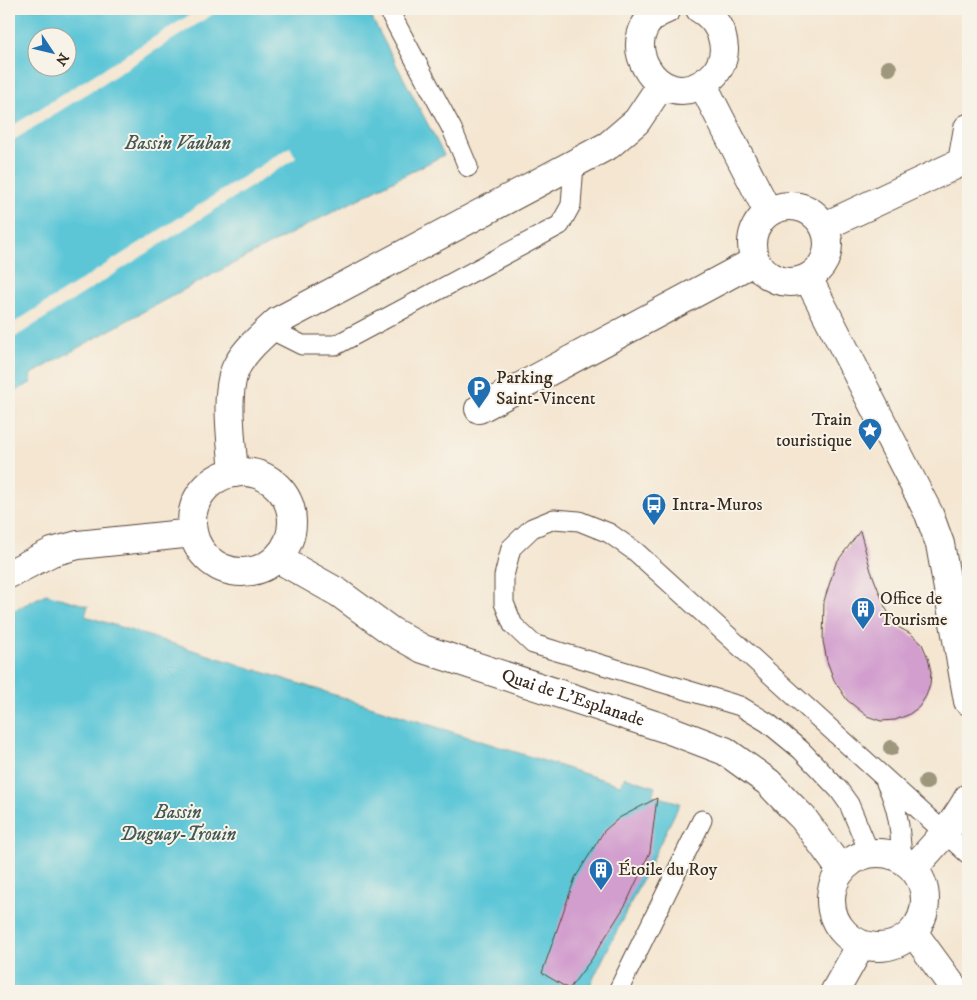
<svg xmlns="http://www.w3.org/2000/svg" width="977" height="1000" font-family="'IM FELL DW Pica',serif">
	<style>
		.water { fill: #5cc6d7; stroke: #4c787a; fill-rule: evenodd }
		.pier { fill: #f4e6d1 }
		.building { fill: #d29ece }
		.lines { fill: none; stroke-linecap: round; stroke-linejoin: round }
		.lane-casing { stroke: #574639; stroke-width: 21 }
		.street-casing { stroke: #574639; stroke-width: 30 }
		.secondary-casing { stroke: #574639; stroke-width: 30 }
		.lane { stroke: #fff; stroke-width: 19 }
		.street { stroke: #fff; stroke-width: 28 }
		.secondary { stroke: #fff; stroke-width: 28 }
		.tree { fill: #9e977d }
		.labels { text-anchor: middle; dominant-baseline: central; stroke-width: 4; stroke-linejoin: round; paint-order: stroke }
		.poi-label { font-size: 18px; fill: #3b2a1e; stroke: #f7f3e8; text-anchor: start }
		.street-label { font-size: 18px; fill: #3b2a1e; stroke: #f7f3e8 }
		.water-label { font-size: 19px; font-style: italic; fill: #455956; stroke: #f7f3e8 }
	</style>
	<rect width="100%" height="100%" fill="#f7f3e8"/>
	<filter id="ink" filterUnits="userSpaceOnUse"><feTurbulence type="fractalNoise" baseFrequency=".02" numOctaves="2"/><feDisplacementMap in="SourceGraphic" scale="10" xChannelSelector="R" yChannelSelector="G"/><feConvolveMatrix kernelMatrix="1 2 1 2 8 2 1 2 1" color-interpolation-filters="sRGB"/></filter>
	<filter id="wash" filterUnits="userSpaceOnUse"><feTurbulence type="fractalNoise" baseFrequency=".0096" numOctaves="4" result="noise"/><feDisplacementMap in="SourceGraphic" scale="20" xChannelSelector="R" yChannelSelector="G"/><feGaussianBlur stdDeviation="1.12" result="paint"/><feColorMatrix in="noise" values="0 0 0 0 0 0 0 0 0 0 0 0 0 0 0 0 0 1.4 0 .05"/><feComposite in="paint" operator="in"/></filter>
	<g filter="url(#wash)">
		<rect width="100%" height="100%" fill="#f4e6d1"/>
		<path class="water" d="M9 9H367L444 155C305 226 165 297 30 375L32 382 9 395ZM38 38H68V68H38Z
			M46 594 88 606 85 616 620 785 625 777 655 787 652 795 680 803 587 991H9V613Z"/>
		<path class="pier" d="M199 9H221L9 143V128Z
			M290 147 296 158 9 341V326Z"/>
		<g id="blocks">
			<path class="building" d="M860 531 871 571 885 607 896 626 911 634 922 644 928 658 931 672 930 685 926 696 919 707 908 715 895 720 881 721 867 716 847 700 834 680 827 661 823 641 824 601 836 563Z
				M657 798 650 852 626 904 591 960 569 989 542 973 575 878 604 831 619 818Z"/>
		</g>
	</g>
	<g filter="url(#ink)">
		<use href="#blocks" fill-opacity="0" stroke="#574639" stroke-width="1"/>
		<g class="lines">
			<defs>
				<path id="lane" d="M388 9 452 129 468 167
					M270 329 302 345H336L560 225 571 205 574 164
					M886 783C899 809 900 831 902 859
					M870 854 849 804 839 790 801 750 768 723 740 706 533 644 513 625 504 603V576L511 548 532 528 554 519 579 521 609 533 636 552 968 854
					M618 991 702 820"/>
				<path id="street" d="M703 85 768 212
					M752 244a38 38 0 1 1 76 0a38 38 0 1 1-76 0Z
					M825 226 962 162 968 128
					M808 278 929 514 940 544 968 701
					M479 409 755 261
					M913 868C934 846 953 825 968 798"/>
				<g id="secondary">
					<path d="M667 9C608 30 657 121 709 79 718 73 724 60 724 49 723 31 715 18 700 9"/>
					<circle cx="242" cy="522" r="50"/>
					<path d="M234 473C232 444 223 388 238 364 248 347 264 334 278 321L609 145 637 121 661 85"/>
					<path id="s1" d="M277 558 339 593 391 631 423 649 667 729 725 751 768 782 791 806 803 818 841 870"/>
					<path d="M9 574 52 552 78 545 193 533"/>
					<circle cx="878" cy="900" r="47"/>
					<path d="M913 932 956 991"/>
					<path d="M835 991 861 945"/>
				</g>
			</defs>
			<use href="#lane" class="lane-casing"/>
			<use href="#street" class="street-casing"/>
			<use href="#secondary" class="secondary-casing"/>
			<use href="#lane" class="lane"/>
			<use href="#street" class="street"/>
			<use href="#secondary" class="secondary"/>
		</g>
		<g class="tree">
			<circle cx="889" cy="68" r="8"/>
			<circle cx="891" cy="748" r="8"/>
			<circle cx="926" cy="782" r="8"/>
		</g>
	</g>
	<defs>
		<symbol id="parking-pin" viewBox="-11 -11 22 30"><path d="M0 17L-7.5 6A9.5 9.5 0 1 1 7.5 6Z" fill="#1f6fb2" stroke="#f7f3e8"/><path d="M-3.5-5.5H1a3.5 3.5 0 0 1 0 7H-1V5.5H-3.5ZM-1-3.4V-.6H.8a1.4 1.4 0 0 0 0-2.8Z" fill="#fff"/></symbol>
		<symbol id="sight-pin" viewBox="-11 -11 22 30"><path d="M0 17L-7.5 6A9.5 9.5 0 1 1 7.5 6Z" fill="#1f6fb2" stroke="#f7f3e8"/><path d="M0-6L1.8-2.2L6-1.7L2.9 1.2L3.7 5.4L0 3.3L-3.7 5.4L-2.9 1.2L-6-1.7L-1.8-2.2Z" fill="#fff"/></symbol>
		<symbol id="bus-pin" viewBox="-11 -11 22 30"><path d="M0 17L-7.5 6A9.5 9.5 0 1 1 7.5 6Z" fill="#1f6fb2" stroke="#f7f3e8"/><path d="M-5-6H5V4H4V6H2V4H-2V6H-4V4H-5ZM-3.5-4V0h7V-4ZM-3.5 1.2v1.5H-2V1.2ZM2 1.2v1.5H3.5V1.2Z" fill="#fff"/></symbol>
		<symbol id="building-pin" viewBox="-11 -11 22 30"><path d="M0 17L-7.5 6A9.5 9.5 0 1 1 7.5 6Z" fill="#1f6fb2" stroke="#f7f3e8"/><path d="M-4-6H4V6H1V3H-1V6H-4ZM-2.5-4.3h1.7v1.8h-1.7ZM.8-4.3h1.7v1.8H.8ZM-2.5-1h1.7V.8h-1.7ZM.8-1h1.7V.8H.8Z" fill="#fff"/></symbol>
	</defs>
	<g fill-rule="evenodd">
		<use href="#parking-pin" x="465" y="374" width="28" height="38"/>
		<use href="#sight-pin" x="856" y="416" width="28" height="38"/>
		<use href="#bus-pin" x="640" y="491" width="28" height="38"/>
		<use href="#building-pin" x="849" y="595" width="28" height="38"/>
		<use href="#building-pin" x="587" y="856" width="28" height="38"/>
	</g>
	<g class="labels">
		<g class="poi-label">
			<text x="496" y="378">Parking<tspan x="496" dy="21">Saint-Vincent</tspan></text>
			<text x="852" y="420" text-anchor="end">Train<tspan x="852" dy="21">touristique</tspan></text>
			<text x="672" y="505">Intra-Muros</text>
			<text x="880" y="599">Office de<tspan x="880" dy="21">Tourisme</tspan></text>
			<text x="618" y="870">Étoile du Roy</text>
		</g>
		<g class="street-label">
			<text stroke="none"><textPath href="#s1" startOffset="330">Quai de L'Esplanade</textPath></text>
		</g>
		<g class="water-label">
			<text x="178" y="143">Bassin Vauban</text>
			<text x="178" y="812">Bassin<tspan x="178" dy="22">Duguay-Trouin</tspan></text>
		</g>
	</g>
	<rect width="977" height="1000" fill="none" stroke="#f7f3e8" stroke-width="30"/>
	<g transform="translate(52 52) rotate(125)"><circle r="24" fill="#f7f3e8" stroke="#aca397"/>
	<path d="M0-4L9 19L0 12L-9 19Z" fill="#1f6fb2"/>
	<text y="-8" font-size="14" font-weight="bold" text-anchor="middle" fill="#3b2a1e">N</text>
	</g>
</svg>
